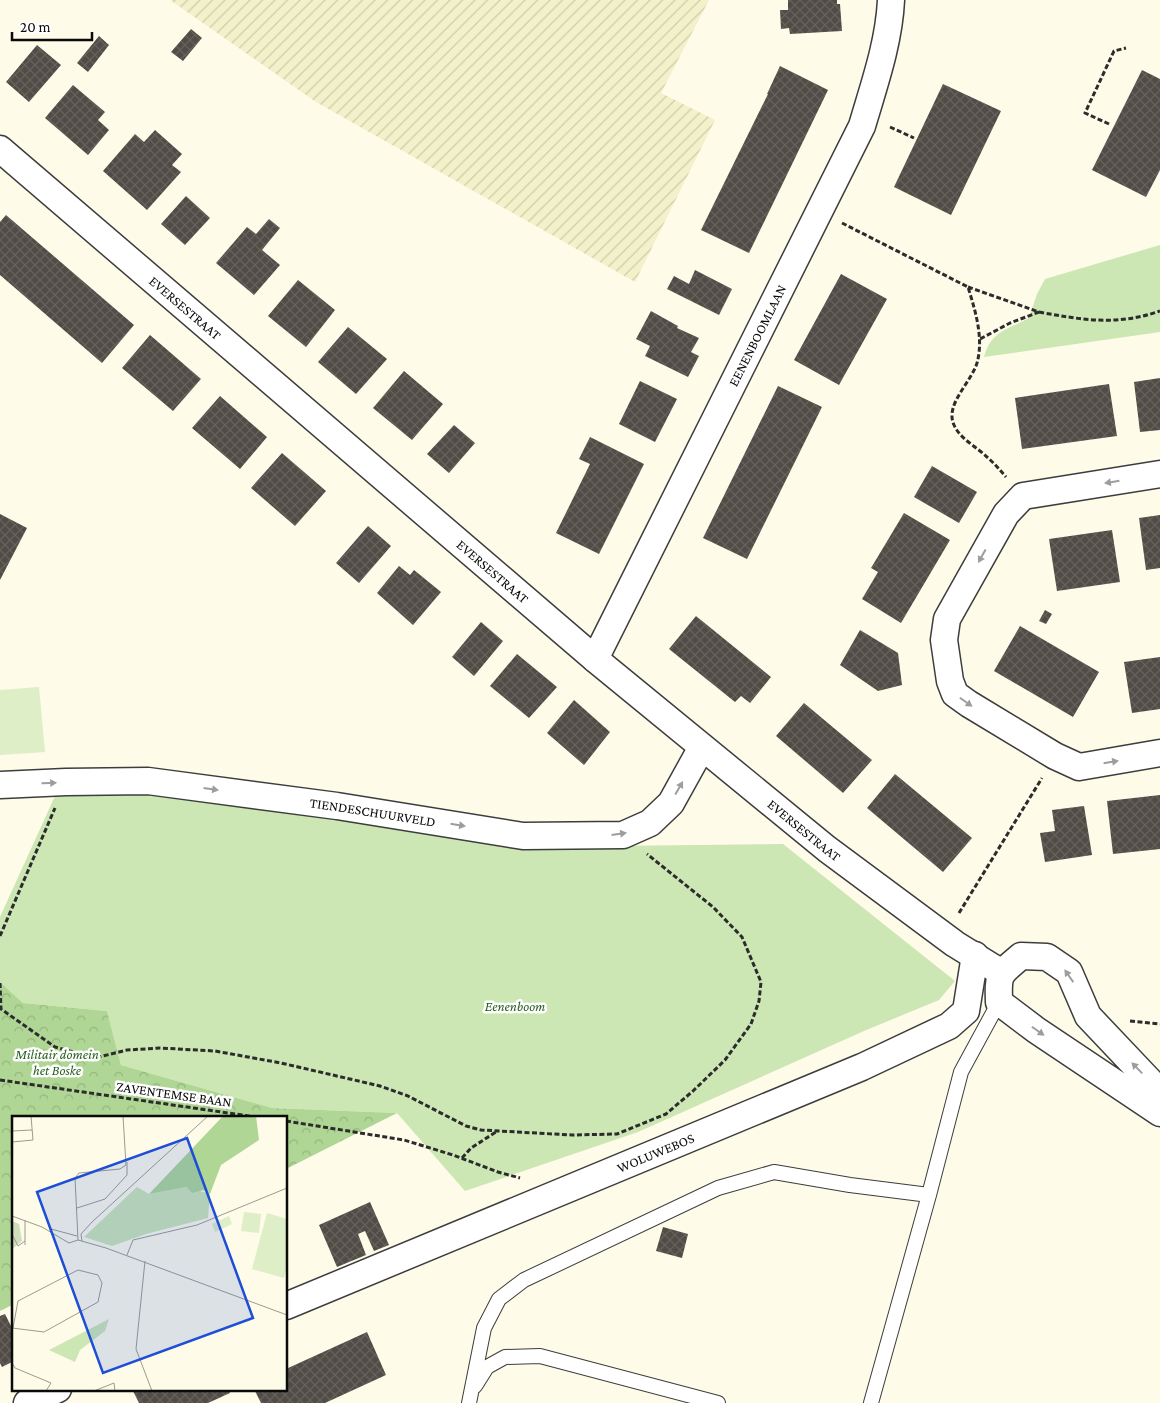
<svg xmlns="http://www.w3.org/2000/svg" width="1160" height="1403" font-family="'Crimson Pro',serif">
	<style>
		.farmland { fill: url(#farmland-furrows) }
		.grass { fill: #cce6b4 }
		.forest { fill: url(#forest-crowns) }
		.pitch { fill: #deeec6 }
		.building { fill: url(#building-cross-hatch) }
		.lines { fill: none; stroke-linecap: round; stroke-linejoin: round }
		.lane-casing { stroke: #3d3d3d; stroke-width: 16 }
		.street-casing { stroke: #3d3d3d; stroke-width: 29 }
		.path { stroke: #2c2c2c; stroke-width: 3; stroke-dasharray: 5 2.5; stroke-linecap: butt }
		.lane { stroke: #fff; stroke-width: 14 }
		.street { stroke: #fff; stroke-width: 26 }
		.oneway { fill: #9d9d9d }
		.labels { text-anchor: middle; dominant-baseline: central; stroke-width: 5; stroke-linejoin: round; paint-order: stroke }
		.street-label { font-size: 14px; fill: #0a0a0a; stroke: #fff }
		.park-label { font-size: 14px; font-style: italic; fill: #285e1e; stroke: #fff }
		.inset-road { fill: none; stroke: #9c9b8f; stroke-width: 1 }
		.view { fill: #1d4ed8; fill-opacity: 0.15; stroke: #1d4ed8; stroke-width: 2.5 }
		.inset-edge { fill: none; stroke: #0a0a0a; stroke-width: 2.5 }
	</style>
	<defs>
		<pattern id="farmland-furrows" width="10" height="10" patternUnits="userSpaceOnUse" patternTransform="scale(1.25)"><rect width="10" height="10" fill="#f2f1ca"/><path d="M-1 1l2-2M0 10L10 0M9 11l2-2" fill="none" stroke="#cecdac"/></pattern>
		<pattern id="forest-crowns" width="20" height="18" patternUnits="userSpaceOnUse" patternTransform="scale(1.25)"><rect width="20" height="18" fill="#afd694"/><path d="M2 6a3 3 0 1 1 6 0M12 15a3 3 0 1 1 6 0" fill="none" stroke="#95b67e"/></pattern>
		<pattern id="building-cross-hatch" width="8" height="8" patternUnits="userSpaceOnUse" patternTransform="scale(1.25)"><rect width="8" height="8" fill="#524c47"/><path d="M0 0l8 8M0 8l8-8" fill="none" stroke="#66615d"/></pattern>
	</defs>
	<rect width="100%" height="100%" fill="#fefbe8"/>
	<path class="farmland" d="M170 0H709L661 93 715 120 635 282 316 102Z"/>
	<path class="grass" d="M1160 245V332L984 357C991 331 1007 330 1029 318L1037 294 1045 279Z
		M146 792 522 847 783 844 955 981 939 1000 864 1031 638 1132 465 1191 397 1113 272 1108 121 1065 107 1011 23 1003 0 982V917L55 796Z"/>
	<path class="forest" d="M0 982 23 1003 107 1011 121 1065 272 1108 397 1113 286 1169V1117H14V1304L0 1311Z"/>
	<path class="pitch" d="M39 687 45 752 0 755V690Z"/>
	<path class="building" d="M788 0H837V4H840L842 31 790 34 789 28 781 29 780 10H788Z
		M191 29 202 38 183 61 171 52Z
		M99 36 109 45 88 72 77 63Z
		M37 45 61 65 29 102 6 82Z
		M780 66 828 90 749 253 701 230 768 94H767Z
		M1142 70 1160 79V170L1146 197 1092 170Z
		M943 84 1001 111 951 215 894 187Z
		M73 85 105 112 98 120 109 130 88 155 45 118Z
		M155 130 182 154 172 165 181 172 147 210 103 171 135 134 144 142Z
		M186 196 210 218 185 245 161 224Z
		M6 215 134 325 102 363 0 275V222Z
		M269 219 280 228 262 250 280 265 254 295 216 263 247 227 256 234Z
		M695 270 732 289 719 315 667 289 674 276 689 284Z
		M841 274 887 299 839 385 794 360Z
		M298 280 335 310 306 347 268 316Z
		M651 311 678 326 677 328 699 338 691 352 699 356 688 377 645 356 650 346 636 339Z
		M348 327 387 359 356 394 318 362Z
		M150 335 201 379 173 411 122 368Z
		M404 371 443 404 412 440 373 408Z
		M1160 378V430L1140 432 1134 382Z
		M640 381 677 399 655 442 619 424Z
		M1109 384 1117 436 1022 449 1015 398Z
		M778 386 822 407 747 559 703 538Z
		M220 396 267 437 240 469 192 428Z
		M454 425 475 443 449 473 427 454Z
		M590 437 644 464 599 554 556 533 590 464 579 459Z
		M282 453 326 491 295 526 251 488Z
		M932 466 977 492 959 523 914 497Z
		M904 513 950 540 901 623 862 599 878 572 871 568Z
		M0 514 27 528 0 580Z
		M1160 515V568L1146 570 1139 518Z
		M368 526 391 546 359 583 336 563Z
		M1112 530 1120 582 1057 591 1049 539Z
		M399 566 410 575 414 570 441 592 413 625 377 593Z
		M1045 610 1052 614 1046 624 1039 621Z
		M696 616 771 677 750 703 741 696 735 702 669 649Z
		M481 622 503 641 474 676 452 657Z
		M1020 626 1099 672 1073 717 994 671Z
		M860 630 898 653 902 685 878 691 840 665Z
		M517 654 557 687 529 718 490 686Z
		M1160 657V709L1132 713 1124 662Z
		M574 700 610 732 584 765 547 733Z
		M804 703 872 760 843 793 776 736Z
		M895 774 972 838 943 872 867 808Z
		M1160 795V849L1113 854 1107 801Z
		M1084 806 1092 855 1045 862 1040 833 1055 831 1052 810Z
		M370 1202 389 1245 374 1251 365 1231 358 1234 366 1255 337 1267 319 1225Z
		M663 1227 688 1234 682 1258 656 1251Z
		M5 1314 14 1332V1361L2 1367 0 1363V1316Z
		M367 1332 386 1375 325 1403H261L254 1389H286V1369Z
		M132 1389H228L230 1393 208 1403H139Z"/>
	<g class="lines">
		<defs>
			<path id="lane" d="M475 1386 487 1367 505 1357 540 1356 718 1403
				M469 1403 484 1328 499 1299 524 1280 718 1188 774 1172 850 1185 929 1195
				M871 1403 929 1195 961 1072 999 1002"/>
			<g id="street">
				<path id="s1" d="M0 149 595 659 827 849 955 944 1002 973"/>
				<path d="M1160 474 1023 496 1006 514 947 619 944 640 950 681 955 694 969 704 1055 756 1079 767 1160 753"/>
				<path id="s2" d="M595 659 862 126C874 85 889 43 891 0"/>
				<path id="s3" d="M0 785 66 782 148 781 337 806 523 836 623 835 650 823 671 803 702 747"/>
				<path d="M1160 1092 1088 1016 1069 972 1047 957 1021 956C999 975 998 972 999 1002L1036 1030 1160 1113"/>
				<path id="s4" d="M286 1306 862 1067 949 1026 966 1011 975 955"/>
				<path d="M27 1403 58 1389"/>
			</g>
		</defs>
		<use href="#lane" class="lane-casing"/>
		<use href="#street" class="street-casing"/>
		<path class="path" d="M1109 124 1085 113 1114 51 1126 48
			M890 127 914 138
			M842 223 968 287C975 310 983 335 978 359 974 381 944 403 954 425 960 439 977 447 987 457 994 463 1000 470 1006 477
			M968 287 1039 312 1010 323 980 339
			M1039 312C1082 320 1118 326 1160 311
			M959 913 1042 778
			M0 936 55 808
			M0 983 1 1009 55 1047 95 1058 127 1050 160 1048 215 1051 281 1063 380 1086 408 1096 466 1126 481 1130 572 1135 617 1134 666 1114 693 1091 725 1060 751 1024 759 1001 761 982 742 937 713 907 647 854
			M1130 1021 1160 1024
			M0 1080 256 1117
			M286 1121 404 1140 453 1155 498 1172 520 1178
			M462 1158 471 1148 496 1132"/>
		<use href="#lane" class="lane"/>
		<use href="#street" class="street"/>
	</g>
	<defs><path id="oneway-solid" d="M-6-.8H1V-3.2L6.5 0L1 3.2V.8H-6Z" transform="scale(1.25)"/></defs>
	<g class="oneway">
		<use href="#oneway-solid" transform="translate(1112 482) rotate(171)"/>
		<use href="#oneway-solid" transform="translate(982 556) rotate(119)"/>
		<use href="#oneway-solid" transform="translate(966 702) rotate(35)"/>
		<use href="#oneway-solid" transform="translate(1111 762) rotate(-9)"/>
		<use href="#oneway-solid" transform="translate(49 783) rotate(-2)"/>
		<use href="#oneway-solid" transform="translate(679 788) rotate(-60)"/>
		<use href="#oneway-solid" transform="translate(211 789) rotate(8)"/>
		<use href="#oneway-solid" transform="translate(458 825) rotate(9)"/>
		<use href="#oneway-solid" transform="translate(619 834) rotate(-8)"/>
		<use href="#oneway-solid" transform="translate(1069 976) rotate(-125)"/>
		<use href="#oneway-solid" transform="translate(1038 1031) rotate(35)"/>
		<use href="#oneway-solid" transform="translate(1137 1068) rotate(-134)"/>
	</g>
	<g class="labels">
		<g class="street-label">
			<text stroke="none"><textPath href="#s1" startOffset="244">EVERSESTRAAT</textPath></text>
			<text stroke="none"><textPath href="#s2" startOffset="362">EENENBOOMLAAN</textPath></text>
			<text stroke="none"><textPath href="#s1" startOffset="649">EVERSESTRAAT</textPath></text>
			<text stroke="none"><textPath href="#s3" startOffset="375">TIENDESCHUURVELD</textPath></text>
			<text stroke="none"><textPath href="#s1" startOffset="1054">EVERSESTRAAT</textPath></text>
			<text transform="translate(174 1094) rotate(8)">ZAVENTEMSE BAAN</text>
			<text stroke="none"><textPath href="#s4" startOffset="400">WOLUWEBOS</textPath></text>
		</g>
		<g class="park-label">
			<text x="515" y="1006">Eenenboom</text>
			<text x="57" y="1054">Militair domein<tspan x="57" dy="16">het Boske</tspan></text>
		</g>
	</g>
	<g transform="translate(12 1116)">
		<rect width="275" height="275" fill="#fefbe8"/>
		<path d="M125 71 137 78 175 71 198 78 196 102 134 118 100 130 72 121ZM97 203 93 215 68 234 63 246 37 234Z" fill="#cce6b4"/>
		<path d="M211 0H244L247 24 209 49 198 78 191 74 180 77 175 71 137 78Z" fill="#afd694"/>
		<path d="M0 105 7 108 10 125 0 133Z" fill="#d1debc"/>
		<path d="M232 96 249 98 247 117 229 115ZM255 97 275 103V150L272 162 240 153ZM217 100 220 108 203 116 200 108Z" fill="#deeec6"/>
		<path class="inset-road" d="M0 15 20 14M0 26 21 24 19 0M65 92 93 83 115 59V46M0 100 30 111 57 127 66 124 94 132 275 199M13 104V129M39 113 65 120M0 118 6 130 13 125M66 124 63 62 67 57 108 53 114 49 111 0M70 125 69 118 80 106 196 0M115 139 121 124 185 109 275 72M133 145 124 233 140 275M0 212 32 216 86 186 90 167 86 159 66 154 6 185 1 212M0 247 3 252 39 267 34 275M82 275 102 267 103 275"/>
		<path class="view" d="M175 22 241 202 91 257 25 76Z"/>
		<rect width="275" height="275" class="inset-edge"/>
	</g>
	<path d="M12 32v8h80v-8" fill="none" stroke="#0a0a0a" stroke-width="2.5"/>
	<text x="20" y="32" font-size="15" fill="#0a0a0a" stroke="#ffffff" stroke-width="4" paint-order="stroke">20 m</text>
</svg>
